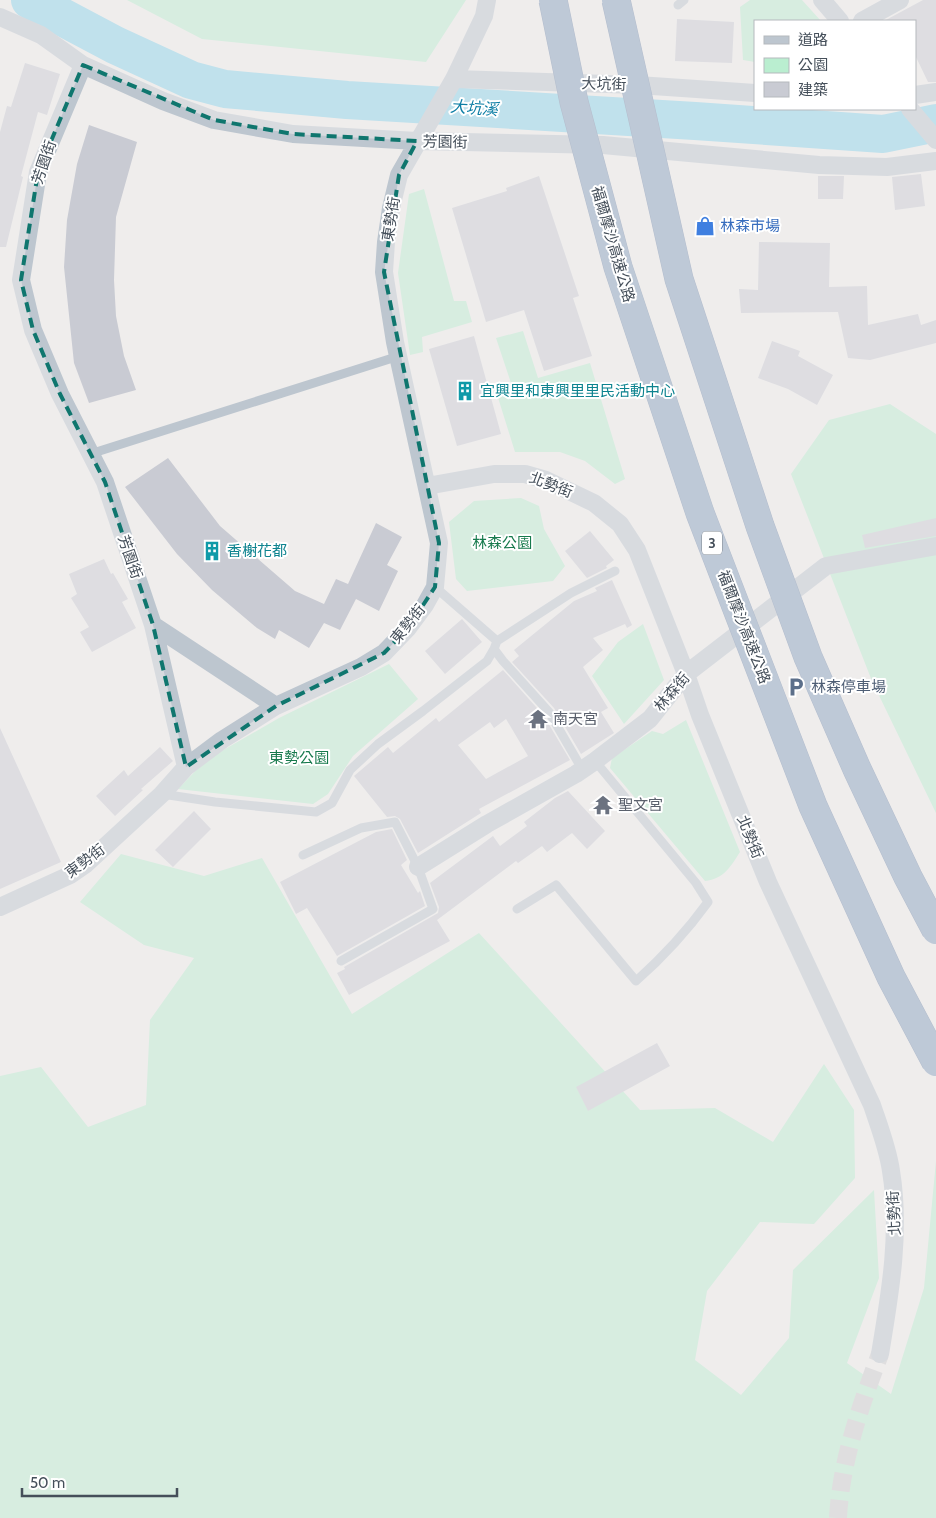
<svg xmlns="http://www.w3.org/2000/svg" width="936" height="1518" font-family="Cabin,'Noto Sans TC',sans-serif">
	<style>
		.green { fill: #baeed0 }
		.lines { fill: none; stroke-linecap: round; stroke-linejoin: round }
		.river { stroke: #87d2eb; stroke-width: 38 }
		.building { fill: #c9cbd3; fill-rule: evenodd }
		.minor-tunnel { stroke: #cdcdcf; stroke-width: 18; stroke-dasharray: 18 9; stroke-linecap: butt }
		.service { stroke: #bdc6cf; stroke-width: 9 }
		.minor { stroke: #bdc6cf; stroke-width: 18 }
		.motorway-bridge-casing { stroke: #6f87a8; stroke-width: 29; stroke-linecap: butt }
		.motorway-bridge { stroke: #849dbc; stroke-width: 28 }
		.marked { fill: none; stroke: #0f766e; stroke-width: 4; stroke-dasharray: 10 6; stroke-linejoin: round }
		.labels { text-anchor: middle; dominant-baseline: central; stroke-width: 4; stroke-linejoin: round; paint-order: stroke }
		.shield { fill: #fff; stroke: #7d848c; stroke-width: 1 }
		.shield-label { font-size: 14px; font-weight: bold; fill: #454f5a }
		.street-label { font-size: 15px; fill: #454f5a; stroke: #fff }
		.shop-label { font-size: 15px; fill: #366cbe; stroke: #fff; text-anchor: start }
		.culture-label { font-size: 15px; fill: #0d838f; stroke: #fff; text-anchor: start }
		.park-label { font-size: 15px; fill: #177a4d; stroke: #fff }
		.service-label { font-size: 15px; fill: #4e5e75; stroke: #fff; text-anchor: start }
		.worship-label { font-size: 15px; fill: #5b616d; stroke: #fff; text-anchor: start }
		.water-label { font-size: 16px; font-style: italic; fill: #0c7ea5; stroke: #fff }
	</style>
	<rect width="100%" height="100%" fill="#efedec"/>
	<path class="green" d="M127 0H466L426 62 202 39Z
		M750 0H802L821 21H755V62L743 60 740 7Z
		M424 189 454 301H466L472 322 422 337 423 352 410 355 398 273 409 194Z
		M523 331 538 378 590 363 625 479 615 484 585 461 560 452H515L495 388 511 383 496 338Z
		M890 404 936 434V813L872 681 791 474 829 420Z
		M521 498 539 506 544 529 565 566 553 581 467 591 456 579 449 522 474 501Z
		M643 624 664 680 624 724 592 676 618 642Z
		M389 664 418 699 353 756 328 794 313 804 178 789 206 760 279 718Z
		M686 720 740 852C731 866 724 879 705 881L610 768 612 758 652 731 663 734Z
		M121 854 204 876 262 858 352 1014 479 933 640 1110 715 1108 773 1142 824 1064 854 1110 855 1178 814 1224 760 1222 707 1291 695 1360 741 1395 789 1338 793 1270 874 1190 879 1278 847 1363 891 1394 924 1288 936 1161V1518H0V1076L41 1067 88 1127 146 1105 150 1020 194 958 144 945 80 902Z"/>
	<g class="lines">
		<path class="river" d="M30 0 115 45 191 80 225 89 347 100 695 121 883 134 936 123"/>
	</g>
	<path class="building" d="M923 0H936V82H928L915 55V21H884Z
		M677 19 734 22 732 63 675 61Z
		M25 63 60 74 47 115 38 112 21 176 23 177 6 247H0V132L7 106 11 107Z
		M89 125 137 142 116 217 114 280 116 316 124 356 136 390 89 403 74 363 64 267 67 220 77 164Z
		M921 174 925 206 895 210 892 177Z
		M539 176 579 296 573 298 592 356 544 371 524 310 486 322 452 208 507 191 506 188Z
		M818 176H844L843 199H818Z
		M759 242 830 243 829 287 867 286 868 325 918 314 921 325 936 320V343L870 360 848 358 838 312 741 313 739 289 758 290Z
		M474 336 501 434 457 446 429 349Z
		M772 341 800 351 798 356 833 375 817 405 788 389 758 378Z
		M168 458 220 526 295 591 324 604 336 579 348 584 376 523 402 537 387 565 398 571 379 611 356 599 340 630 324 623 309 648 279 630 275 639 257 628 212 590 177 554 125 487Z
		M936 518V536L865 548 862 535Z
		M590 531 614 560 606 566 607 568 587 578 565 551Z
		M104 559 111 574 113 573 128 599 122 602 136 628 92 652 80 632 89 627 71 598 77 594 69 574Z
		M612 580 632 625 627 628 625 624 593 638 603 650 583 667 608 708 601 712 614 733 581 754 554 708 512 662 519 656 514 650 574 601 597 591 595 588Z
		M462 619 482 642 445 674 425 651Z
		M503 670 544 716 570 760 479 809 481 813 418 853 400 819 395 816 387 817 354 776 388 747 393 753 436 718 439 722ZM506 719 528 756 486 779 458 745 490 722 494 728Z
		M0 728 61 862 0 889Z
		M160 747 173 761 141 789 143 790 115 816 96 796 124 770 128 776Z
		M568 791 605 831 587 849 572 833 547 852 542 846 518 863 516 861 437 920 450 941 349 995 337 973 345 969 344 967 438 913 439 907 430 883 493 836 500 846 527 826 524 822 555 798Z
		M194 811 211 829 173 867 155 850Z
		M392 829 407 860 401 865 418 893 420 891 425 906 337 956 307 908 296 914 280 882 376 832Z
		M657 1043 670 1066 588 1111 576 1087Z"/>
	<g class="lines">
		<path class="minor-tunnel" d="M838 1518C841 1461 860 1407 880 1354"/>
		<path class="service" d="M678 5 684 0
			M90 454 399 356
			M435 587 497 641
			M494 649 503 661 549 712 582 769
			M162 794 215 802 316 812 332 803 350 770 378 744 423 711 487 661 494 649 497 641 571 593 615 571
			M303 855 361 828 395 822 418 867 433 909 341 961
			M517 909 556 885 636 981C663 957 687 931 708 902L696 883 595 761"/>
		<path class="minor" d="M822 0 840 21
			M0 17 41 35 83 65
			M862 21 900 0
			M454 79 638 85 755 93
			M915 95 936 92
			M910 109 936 140
			M427 486 494 474H525L546 480 594 503 620 524 637 550 686 674 700 715 768 882 872 1105C879 1126 888 1149 891 1171 901 1232 890 1294 880 1354
			M153 625 186 767
			M276 706 153 625 105 482 60 394 33 330 21 280 38 172 83 65 163 101 214 120 293 134 417 141 603 145 819 165 887 167 936 161
			M418 867 487 824 576 774 595 761 650 719 686 674 826 566 936 546
			M0 907 70 875 86 864 162 794 186 767 222 740 276 706 361 667 384 653 408 628 425 605 435 587 439 543 395 342 384 272 386 242 391 208 399 175 454 79 484 16 487 0"/>
		<defs>
			<path id="motorway-bridge" d="M553 0 574 102 618 267 700 513 813 806 891 977 936 1062
				M616 0 679 279 760 526 808 657 857 769 908 877 936 930"/>
		</defs>
		<use href="#motorway-bridge" class="motorway-bridge-casing"/>
		<use href="#motorway-bridge" class="motorway-bridge"/>
	</g>
	<path d="M0 0H936V1518H0ZM83 65 214 120 293 134 417 141 399 175 384 272 439 543 435 587 408 628 384 653 276 706 186 767 153 625 105 482 60 394 33 330 21 280 38 172Z" fill="#efedec" fill-opacity=".55" fill-rule="evenodd"/>
	<path class="marked" d="M83 65 214 120 293 134 417 141 399 175 384 272 439 543 435 587 408 628 384 653 276 706 186 767 153 625 105 482 60 394 33 330 21 280 38 172Z"/>
	<defs>
		<symbol id="shop-bare" viewBox="-9 -9 18 18"><path d="M-5-2.5h2.3a2.7 3.5 0 0 1 5.4 0H5L5.5 6h-11ZM-1.5-2.5h3a1.5 2.3 0 0 0-3 0Z" fill="#3f7fe0" stroke="#fff" stroke-width="2.5" paint-order="stroke"/></symbol>
		<symbol id="building-bare" viewBox="-9 -9 18 18"><path d="M-4-6H4V6H1V3H-1V6H-4ZM-2.5-4.3h1.7v1.8h-1.7ZM.8-4.3h1.7v1.8H.8ZM-2.5-1h1.7V.8h-1.7ZM.8-1h1.7V.8H.8Z" fill="#0f9aa8" stroke="#fff" stroke-width="2.5" paint-order="stroke"/></symbol>
		<symbol id="parking-bare" viewBox="-9 -9 18 18"><path d="M-3.5-5.5H1a3.5 3.5 0 0 1 0 7H-1V5.5H-3.5ZM-1-3.4V-.6H.8a1.4 1.4 0 0 0 0-2.8Z" fill="#5c6f8a" stroke="#fff" stroke-width="2.5" paint-order="stroke"/></symbol>
		<symbol id="temple-bare" viewBox="-9 -9 18 18"><path d="M0-6L5-2H3V0L6.5 2.5H4V6H1.5V3h-3V6H-4V2.5H-6.5L-3 0V-2H-5Z" fill="#6b7280" stroke="#fff" stroke-width="2.5" paint-order="stroke"/></symbol>
	</defs>
	<g fill-rule="evenodd">
		<use href="#shop-bare" x="691" y="212" width="28" height="28"/>
		<use href="#building-bare" x="451" y="377" width="28" height="28"/>
		<use href="#building-bare" x="198" y="537" width="28" height="28"/>
		<use href="#parking-bare" x="782" y="673" width="28" height="28"/>
		<use href="#temple-bare" x="524" y="705" width="28" height="28"/>
		<use href="#temple-bare" x="589" y="791" width="28" height="28"/>
	</g>
	<g class="labels">
		<rect class="shield" x="702" y="531.5" width="20" height="23" rx="4"/>
		<g class="shield-label">
			<text x="712" y="543">3</text>
		</g>
		<g class="street-label">
			<text transform="translate(604 84) rotate(2)">大坑街</text>
			<text transform="translate(445 142) rotate(1)">芳園街</text>
			<text transform="translate(44 162) rotate(-71)">芳園街</text>
			<text transform="translate(391 219) rotate(-81)">東勢街</text>
			<text transform="translate(613 244) rotate(74)">福爾摩沙高速公路</text>
			<text transform="translate(551 485) rotate(21)">北勢街</text>
			<text transform="translate(130 557) rotate(71)">芳園街</text>
			<text transform="translate(408 624) rotate(-51)">東勢街</text>
			<text transform="translate(744 627) rotate(69)">福爾摩沙高速公路</text>
			<text transform="translate(672 692) rotate(-50)">林森街</text>
			<text transform="translate(750 837) rotate(68)">北勢街</text>
			<text transform="translate(85 861) rotate(-37)">東勢街</text>
			<text transform="translate(894 1213) rotate(-93)">北勢街</text>
		</g>
		<g class="shop-label">
			<text x="720" y="226">林森市場</text>
		</g>
		<g class="culture-label">
			<text x="480" y="391">宜興里和東興里里民活動中心</text>
			<text x="227" y="551">香榭花都</text>
		</g>
		<g class="park-label">
			<text x="502" y="543">林森公園</text>
			<text x="299" y="758">東勢公園</text>
		</g>
		<g class="service-label">
			<text x="811" y="687">林森停車場</text>
		</g>
		<g class="worship-label">
			<text x="553" y="719">南天宮</text>
			<text x="618" y="805">聖文宮</text>
		</g>
		<g class="water-label">
			<text transform="translate(474 108) rotate(4)">大坑溪</text>
		</g>
	</g>
	<rect x="754" y="20" width="162" height="90" fill="#ffffff" stroke="#b5b9bd"/>
	<rect x="764" y="36" width="25" height="8" fill="#bdc6cf" stroke="#b5b9bd"/>
	<text x="798" y="45" font-size="15" fill="#454f5a">道路</text>
	<rect x="764" y="58" width="25" height="15" fill="#baeed0" stroke="#b5b9bd"/>
	<text x="798" y="70" font-size="15" fill="#454f5a">公園</text>
	<rect x="764" y="82" width="25" height="15" fill="#c9cbd3" stroke="#b5b9bd"/>
	<text x="798" y="95" font-size="15" fill="#454f5a">建築</text>
	<path d="M22 1488v8h155v-8" fill="none" stroke="#454f5a" stroke-width="2.5"/>
	<text x="30" y="1488" font-size="15" fill="#454f5a" stroke="#ffffff" stroke-width="4" paint-order="stroke">50 m</text>
</svg>
